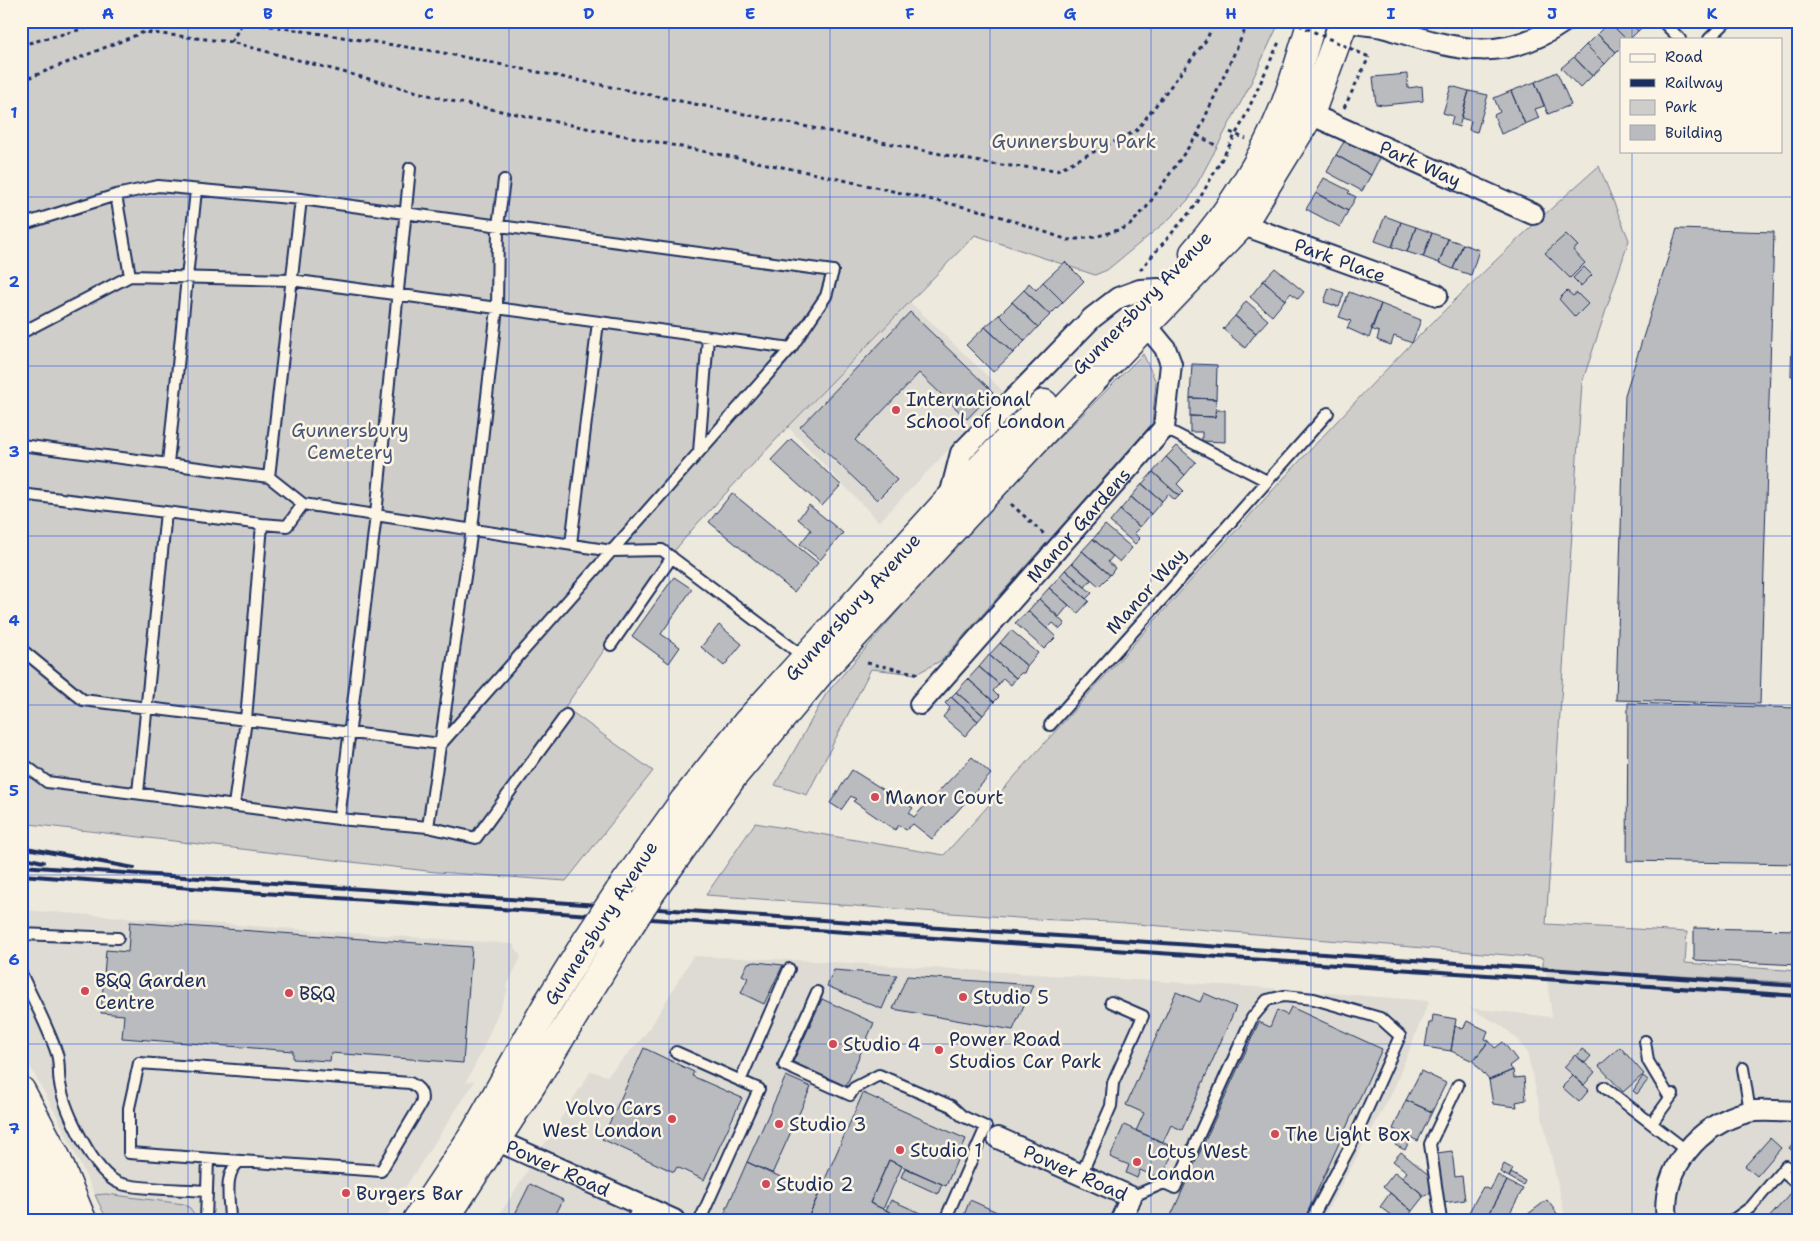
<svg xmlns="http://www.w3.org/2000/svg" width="1820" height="1241" font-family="'Shantell Sans',sans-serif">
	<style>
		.built { fill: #dedbd4 }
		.green { fill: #cfcdca; stroke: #757e94 }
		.building { fill: #babbbe; stroke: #1b2f5e }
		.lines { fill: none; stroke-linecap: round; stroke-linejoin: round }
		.service-casing { stroke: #1b2f5e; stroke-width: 14 }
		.minor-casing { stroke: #1b2f5e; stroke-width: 24 }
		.trunk-casing { stroke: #1b2f5e; stroke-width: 31 }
		.motorway-casing { stroke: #1b2f5e; stroke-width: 31 }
		.path { stroke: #1b2f5e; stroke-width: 3; stroke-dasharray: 4 4; stroke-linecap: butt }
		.service { stroke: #fcf5e5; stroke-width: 10 }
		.minor { stroke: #fcf5e5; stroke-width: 20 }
		.trunk { stroke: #fcf5e5; stroke-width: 28 }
		.motorway { stroke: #fcf5e5; stroke-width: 28 }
		.rail { stroke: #1b2f5e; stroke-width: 4 }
		.trunk-bridge-casing { stroke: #1b2f5e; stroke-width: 31; stroke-linecap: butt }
		.path-bridge { stroke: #1b2f5e; stroke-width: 3; stroke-dasharray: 4 4; stroke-linecap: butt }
		.trunk-bridge { stroke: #fcf5e5; stroke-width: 28 }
		.grid { fill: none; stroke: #1d4ed8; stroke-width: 1; stroke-opacity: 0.55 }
		.poi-dot { fill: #d1495b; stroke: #fcf5e5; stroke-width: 2 }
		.labels { text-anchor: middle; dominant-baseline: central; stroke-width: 5; stroke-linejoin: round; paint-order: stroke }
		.park-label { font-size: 19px; fill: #485679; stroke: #fcf5e5 }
		.street-label { font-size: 19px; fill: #1b2f5e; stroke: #fcf5e5 }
		.poi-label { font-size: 19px; fill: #1b2f5e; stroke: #fcf5e5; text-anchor: start }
		.neatline { fill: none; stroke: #1d4ed8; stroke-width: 2 }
		.grid-label { font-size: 16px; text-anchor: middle; font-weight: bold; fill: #1d4ed8 }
	</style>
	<rect width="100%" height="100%" fill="#eee9dd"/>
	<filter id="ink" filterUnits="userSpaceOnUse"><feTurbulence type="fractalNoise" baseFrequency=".02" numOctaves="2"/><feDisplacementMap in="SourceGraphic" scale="10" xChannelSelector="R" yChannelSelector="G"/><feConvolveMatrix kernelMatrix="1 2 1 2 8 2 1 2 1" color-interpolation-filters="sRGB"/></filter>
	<g filter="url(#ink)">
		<path class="built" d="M910 302 1004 392 879 522 788 427Z
			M21 910 513 944 521 957 506 988 508 989 482 1051 466 1082 475 1081 384 1220H107L56 1114 21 1050Z
			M693 956 816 961 1256 987 1429 1001 1392 1093 1322 1220H496L591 1071 607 1076 638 1043 650 1028Z
			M1544 958 1799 975V1220H1566L1527 1052 1514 1036 1502 1026 1469 1008 1552 1017Z"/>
		<path class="green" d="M21 21H1280L1248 89 1189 199 1168 220 1107 270 1095 275 975 235 788 427 696 525 661 567 565 707 653 771 566 881 436 872 21 823Z
			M1599 166 1629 240 1582 383 1546 924 1687 932 1685 963 1799 971V983L1543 968V958L1113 922 1032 919 706 895 755 823 944 855C1027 763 1110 670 1193 578 1322 435 1453 293 1599 166Z
			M1143 354 1156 382 1152 424 942 660 916 674 871 669 807 795 775 785 826 694 975 522Z
			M106 1194 184 1204 190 1208 198 1220H107L95 1195Z"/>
		<path class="building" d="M1628 21H1649L1638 31Z
			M1628 21 1638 31 1630 39H1626L1609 22Z
			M1609 22 1626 39H1621V47L1616 52 1597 34Z
			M1597 34 1616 52 1605 64 1586 45Z
			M1586 45 1605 64 1592 76 1574 57Z
			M1574 57 1592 76 1580 88 1561 68Z
			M1557 72 1571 105 1548 114 1535 82Z
			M1407 74 1408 88 1422 86 1423 101 1384 105 1376 104 1373 77Z
			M1535 82 1544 106 1535 109 1539 118 1525 124 1511 91Z
			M1451 86 1469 91 1459 127 1451 124 1453 116 1443 113Z
			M1469 91 1488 95 1477 132 1469 130 1471 121 1461 118Z
			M1511 91 1525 124 1501 134 1494 115 1500 112 1494 98Z
			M1345 140 1379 159 1371 175 1336 155Z
			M1336 155 1371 175 1362 191 1327 172Z
			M1324 178 1350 191 1348 193 1356 197 1348 211 1316 193Z
			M1316 193 1348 211 1340 227 1306 209Z
			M1385 216 1401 222 1392 247 1375 241Z
			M1795 220H1799V376H1791Z
			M1401 222 1416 227 1407 252 1392 247Z
			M1416 227 1432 233 1423 257 1407 252Z
			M1677 229 1774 232 1760 704 1616 700 1625 395Z
			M1432 233 1448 239 1439 263 1423 257Z
			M1566 234 1578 246 1573 250 1585 263 1570 278 1545 253Z
			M1448 239 1463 244 1453 269 1439 263Z
			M1463 244 1479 250 1471 275 1453 269Z
			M1065 262 1084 281 1063 302 1043 282Z
			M1584 267 1592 275 1581 286 1573 278Z
			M1275 268 1304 292 1298 299 1291 293 1285 300 1263 281Z
			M1263 281 1285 300 1272 316 1250 297Z
			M1043 282 1063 302 1050 315 1024 290 1029 283 1036 290Z
			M1329 288 1344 293 1339 307 1324 302Z
			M1024 290 1050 315 1038 327 1012 302Z
			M1567 291 1573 296 1577 293 1588 304 1575 317 1559 299Z
			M1349 292 1381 304 1369 338 1347 328 1351 321 1339 317Z
			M1246 301 1268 320 1256 333 1235 316Z
			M1012 302 1038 327 1025 341 999 315Z
			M1381 304 1421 320 1412 343 1394 336 1391 345 1377 340 1379 332 1371 329Z
			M910 312 993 392 967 419 919 373 855 440 897 480 877 500 800 427Z
			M999 315 1025 341 1013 353 985 327Z
			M1235 316 1256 333 1245 348 1223 329Z
			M985 327 1013 353 993 372 966 345Z
			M1192 364 1217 365 1216 399 1190 398Z
			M1190 398 1216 399 1215 417 1190 416Z
			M1216 410H1225V442L1202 441V432H1190V416L1215 417Z
			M791 439 841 485 822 506 771 460Z
			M1177 446 1196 462 1185 475 1166 457Z
			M1166 457 1185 475 1177 484 1184 491 1179 496 1153 472Z
			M1153 472 1179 496 1175 500 1168 494 1162 501 1142 484Z
			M1142 484 1162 501 1151 514 1131 497Z
			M732 493 818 563 794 592 709 522Z
			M1131 497 1151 514 1140 527 1120 510Z
			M809 505 843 533 820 560 800 544 811 530 798 519Z
			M1120 510 1140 527 1134 533 1140 539 1135 544 1110 522Z
			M1105 525 1132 548 1120 562 1093 539Z
			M1093 539 1113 556 1108 562 1115 568 1110 575 1082 551Z
			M1082 551 1110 575 1099 586 1072 563Z
			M1072 563 1091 580 1085 587 1065 570Z
			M1065 570 1092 593 1086 599 1060 576Z
			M1060 576 1089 601 1078 613 1049 588Z
			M674 577 692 589 661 634 680 647 669 663 632 636Z
			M1049 588 1069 605 1059 617 1039 599Z
			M1039 599 1065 624 1060 629 1053 623 1047 629 1028 611Z
			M1028 611 1056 637 1044 649 1015 623Z
			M719 625 742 644 724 666 701 647Z
			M1011 630 1038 653 1027 666 1000 643Z
			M1000 643 1027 666 1024 673H1021L1016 678 989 655Z
			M989 655 1016 678 1011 685 1003 678 999 684 979 667Z
			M979 667 999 684 993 691 999 697 994 702 968 679Z
			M968 679 994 702 983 715 956 692Z
			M956 692 983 715 978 721 951 697Z
			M951 697 978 721 965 736 943 717 950 708 945 703Z
			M1628 703 1799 708V864L1627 861Z
			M972 757 991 774 932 839 913 824 906 830 899 825 895 830 853 801 856 799 851 796 841 810 830 803 852 770 913 808 909 813 914 817Z
			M130 922 472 947 463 1063 331 1053 330 1061 293 1059V1051L122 1038 124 1015 101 1013 106 950 128 952Z
			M1694 928 1799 930V965L1694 960Z
			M756 962 783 965 764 1004 741 993 748 978 742 975 748 963Z
			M834 970 897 975 882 1009 827 986Z
			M907 976 1033 985 1013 1030 893 1009Z
			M1176 992 1200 1002 1204 993 1236 1007 1182 1130 1171 1125 1163 1142 1136 1131 1144 1113 1126 1105Z
			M822 999 874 1023 846 1086 793 1062Z
			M1291 1007 1382 1049 1304 1220H1169L1259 1022 1270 1027 1277 1010 1287 1015Z
			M1433 1015 1456 1019 1451 1051 1425 1047 1429 1023H1432Z
			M1467 1021 1488 1031 1485 1039 1489 1041 1473 1061 1451 1051 1455 1026 1463 1029Z
			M1489 1041 1495 1048 1503 1042 1517 1060 1509 1066 1513 1070 1489 1080 1473 1061Z
			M1620 1047 1644 1074 1623 1092 1599 1066Z
			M644 1048 694 1072 692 1076 742 1098 704 1180 677 1167 674 1172 602 1139Z
			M1582 1049 1591 1056 1585 1063 1577 1056Z
			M1575 1055 1595 1072 1584 1085 1564 1067Z
			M1513 1070 1514 1078 1524 1077 1526 1100 1516 1102 1517 1107 1493 1104 1489 1080Z
			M1421 1071 1446 1083 1432 1112 1406 1100Z
			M786 1076 811 1087 772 1174 747 1162Z
			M1573 1076 1589 1090 1579 1102 1562 1087Z
			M1643 1076 1648 1080 1637 1094 1633 1091Z
			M863 1093 966 1139 946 1186 889 1160 870 1203 907 1220H807Z
			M1406 1100 1432 1112 1418 1141 1393 1129Z
			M1124 1125 1175 1148 1161 1179 1140 1170 1137 1178 1126 1173 1129 1165 1110 1157Z
			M1400 1134 1410 1139 1405 1150 1395 1145Z
			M1799 1136V1156L1789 1148Z
			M1770 1138 1781 1148 1757 1176 1745 1166Z
			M1452 1151 1455 1177 1462 1176 1465 1200 1443 1203 1437 1153Z
			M1401 1152 1431 1177 1433 1187 1430 1190V1193L1423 1197 1421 1193 1402 1178 1407 1172 1393 1161Z
			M889 1160 902 1166 883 1209 870 1203Z
			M747 1162 819 1194 807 1220H742L725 1212Z
			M1504 1164 1513 1169 1509 1177 1500 1172Z
			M905 1168 942 1184 938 1194 901 1177Z
			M1395 1172 1421 1193 1423 1197 1412 1211 1383 1187Z
			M1511 1173 1525 1181 1523 1185 1509 1177Z
			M1498 1175 1507 1181 1486 1220H1482L1469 1212 1483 1187 1490 1190Z
			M1507 1181 1523 1189 1506 1220H1486Z
			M530 1184 563 1200 553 1220H512Z
			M1799 1184V1220H1767Z
			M1390 1193 1412 1211 1406 1220H1397L1380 1207Z
			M891 1200 920 1213 916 1220H907L886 1210Z
			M970 1200 1015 1220H962Z
			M1547 1200 1562 1220H1520Z
			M1367 1214 1375 1220H1364Z"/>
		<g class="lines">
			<defs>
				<path id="service" d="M1662 21 1680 39
					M1709 39 1727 21
					M116 195 130 276
					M21 225 116 195 158 186 301 199 833 271 826 296 791 348
					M21 333 130 276 291 280 791 348 441 744 83 700 21 649
					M1164 428 1267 481
					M21 445 269 477 303 504 612 551 662 550 804 657
					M699 452 708 337
					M168 463 196 190
					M269 477 301 199
					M21 494 262 524 287 526 303 504
					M571 544 598 322
					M611 645 672 557
					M1050 725 1328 413
					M21 762 47 782 339 819 428 827 476 838 566 715
					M138 793 166 512
					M234 805 246 720 262 524
					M339 819 376 515 410 168
					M428 827 472 529 497 308 498 226 504 180
					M21 934 118 938
					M21 973C33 1000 48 1026 57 1054 60 1064 58 1074 60 1084 65 1111 94 1173 119 1183 137 1190 186 1189 207 1191
					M817 992 784 1065 850 1095 854 1088 879 1075 951 1106 962 1116 986 1127 945 1220
					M1645 1041 1648 1061 1670 1098
					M676 1052 759 1089 700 1220
					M139 1063 410 1083C420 1088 424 1093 421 1104L381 1171 129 1153V1108Z
					M1743 1068 1750 1112
					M740 1081 789 969
					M1604 1087 1687 1151
					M1652 1123 1673 1094
					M1782 1171 1798 1185
					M1081 1175 1111 1106 1113 1083 1143 1016 1111 1002
					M1131 1197 1164 1183 1175 1188 1252 1018 1267 1000 1284 996 1314 999 1380 1018 1400 1036 1353 1141 1311 1220
					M206 1220 208 1159
					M230 1220C230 1202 222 1171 241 1161
					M632 1220 639 1205
					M1441 1220 1430 1144 1458 1085
					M1733 1220 1751 1207 1786 1166"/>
				<g id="minor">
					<path d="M1349 21C1361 26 1374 24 1386 28 1456 49 1501 66 1565 21"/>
					<path id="s1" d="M1310 114 1533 214"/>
					<path id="s2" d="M1243 223 1252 228 1437 295"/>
					<path d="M949 500 961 453 1092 318 1118 298 1140 290 1159 289"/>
					<path id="s3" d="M920 704 1164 428 1171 364 1165 348 1147 326"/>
					<path id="s4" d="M998 1138 1131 1197 1121 1220"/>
					<path id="s5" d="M496 1140 674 1220"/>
					<path d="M1667 1220C1660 1169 1700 1123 1748 1112 1764 1109 1783 1112 1799 1112"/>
				</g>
				<g id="trunk">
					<path d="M1194 253C1230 213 1264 158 1284 108 1295 80 1303 50 1312 21"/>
					<path id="s6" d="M619 892 684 801 746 724 949 500 1044 404"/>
					<path d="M649 895 733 776 822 670 1042 433 1243 223 1310 114 1344 21"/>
					<path d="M21 1091 56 1157 82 1220"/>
					<path d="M417 1220 475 1133 547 1005 588 939"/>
					<path d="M444 1220 532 1084 620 940"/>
				</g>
				<path id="motorway" d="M21 1143 57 1220
					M21 1199 30 1220"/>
			</defs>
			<use href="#service" class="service-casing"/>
			<use href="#minor" class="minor-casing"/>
			<use href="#trunk" class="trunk-casing"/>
			<use href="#motorway" class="motorway-casing"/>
			<path class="path" d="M238 21 439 52 990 164 1057 170 1136 131 1207 39 1214 21
				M231 42 243 22
				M21 45 113 21
				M21 81 144 32 231 42 451 101 807 172 987 212 1068 240 1095 237 1128 227 1146 208 1197 135 1249 21
				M1344 108 1369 57
				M1230 132 1246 139
				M1197 135 1217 146
				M1140 270 1196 205 1242 123 1279 42
				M1011 504 1044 534
				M867 663 920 674"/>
			<use href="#service" class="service"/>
			<use href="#minor" class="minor"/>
			<use href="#trunk" class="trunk"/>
			<use href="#motorway" class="motorway"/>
			<path class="rail" d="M21 847 134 868
				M21 857 43 862
				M21 866 1799 986
				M21 875 218 890 1799 996"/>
			<defs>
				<path id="trunk-bridge" d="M588 939 619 892
					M620 940 649 895"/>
			</defs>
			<use href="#trunk-bridge" class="trunk-bridge-casing"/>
			<path class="path-bridge" d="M1299 25 1369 57"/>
			<use href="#trunk-bridge" class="trunk-bridge"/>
		</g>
	</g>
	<path class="grid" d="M188 21V1220M348 21V1220M509 21V1220M669 21V1220M830 21V1220M990 21V1220M1151 21V1220M1311 21V1220M1472 21V1220M1632 21V39M1632 151V1220M21 197H1799M21 366H1799M21 536H1799M21 705H1799M21 875H1799M21 1044H1799"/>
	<g class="poi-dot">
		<circle cx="896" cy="410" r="5"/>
		<circle cx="875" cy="797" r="5"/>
		<circle cx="85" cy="991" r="5"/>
		<circle cx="289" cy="993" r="5"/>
		<circle cx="963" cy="997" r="5"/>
		<circle cx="833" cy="1044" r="5"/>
		<circle cx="939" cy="1050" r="5"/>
		<circle cx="672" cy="1119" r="5"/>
		<circle cx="779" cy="1124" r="5"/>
		<circle cx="1275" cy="1134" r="5"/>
		<circle cx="900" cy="1150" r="5"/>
		<circle cx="1137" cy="1162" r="5"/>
		<circle cx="766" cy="1184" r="5"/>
		<circle cx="346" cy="1193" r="5"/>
	</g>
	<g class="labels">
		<g class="park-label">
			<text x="1074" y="141">Gunnersbury Park</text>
			<text x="350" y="430">Gunnersbury<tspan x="350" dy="22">Cemetery</tspan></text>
		</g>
		<g class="street-label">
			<text stroke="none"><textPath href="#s1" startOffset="121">Park Way</textPath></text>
			<text stroke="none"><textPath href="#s2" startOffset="104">Park Place</textPath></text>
			<text transform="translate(1142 303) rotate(-46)">Gunnersbury Avenue</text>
			<text stroke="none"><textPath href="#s3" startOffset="239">Manor Gardens</textPath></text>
			<text transform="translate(1146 591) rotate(-48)">Manor Way</text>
			<text stroke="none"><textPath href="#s6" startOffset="369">Gunnersbury Avenue</textPath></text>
			<text transform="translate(601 923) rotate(-57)">Gunnersbury Avenue</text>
			<text stroke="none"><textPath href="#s5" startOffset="68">Power Road</textPath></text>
			<text stroke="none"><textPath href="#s4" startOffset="85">Power Road</textPath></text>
		</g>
		<g class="poi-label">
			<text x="906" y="399">International<tspan x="906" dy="22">School of London</tspan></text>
			<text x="885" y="797">Manor Court</text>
			<text x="95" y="980">B&amp;Q Garden<tspan x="95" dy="22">Centre</tspan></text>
			<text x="299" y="993">B&amp;Q</text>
			<text x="973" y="997">Studio 5</text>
			<text x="949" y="1039">Power Road<tspan x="949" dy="22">Studios Car Park</tspan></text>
			<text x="843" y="1044">Studio 4</text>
			<text x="662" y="1108" text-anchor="end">Volvo Cars<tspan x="662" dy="22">West London</tspan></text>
			<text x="789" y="1124">Studio 3</text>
			<text x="1285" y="1134">The Light Box</text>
			<text x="910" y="1150">Studio 1</text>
			<text x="1147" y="1151">Lotus West<tspan x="1147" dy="22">London</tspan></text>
			<text x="776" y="1184">Studio 2</text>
			<text x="356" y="1193">Burgers Bar</text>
		</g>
	</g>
	<rect width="1820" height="1241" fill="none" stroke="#fcf5e5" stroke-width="55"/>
	<rect x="1620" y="38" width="162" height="115" fill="#fcf5e5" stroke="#a2a6af"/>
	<rect x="1630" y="54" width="25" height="8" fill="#fcf5e5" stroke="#a2a6af"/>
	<text x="1665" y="62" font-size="15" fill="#1b2f5e">Road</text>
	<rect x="1630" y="79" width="25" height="8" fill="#1b2f5e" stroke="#a2a6af"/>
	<text x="1665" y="88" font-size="15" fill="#1b2f5e">Railway</text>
	<rect x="1630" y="100" width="25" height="15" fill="#cfcdca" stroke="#a2a6af"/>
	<text x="1665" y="112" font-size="15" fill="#1b2f5e">Park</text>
	<rect x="1630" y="125" width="25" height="15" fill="#babbbe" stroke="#a2a6af"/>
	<text x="1665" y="138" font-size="15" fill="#1b2f5e">Building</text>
	<rect x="28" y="28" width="1764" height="1186" class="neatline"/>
	<g class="grid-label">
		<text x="108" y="19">A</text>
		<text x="268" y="19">B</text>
		<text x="429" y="19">C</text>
		<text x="589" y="19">D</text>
		<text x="750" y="19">E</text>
		<text x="910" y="19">F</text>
		<text x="1070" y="19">G</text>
		<text x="1231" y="19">H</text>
		<text x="1391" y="19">I</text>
		<text x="1552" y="19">J</text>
		<text x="1712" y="19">K</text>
		<text x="14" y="118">1</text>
		<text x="14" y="287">2</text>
		<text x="14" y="457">3</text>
		<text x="14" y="626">4</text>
		<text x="14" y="796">5</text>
		<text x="14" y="965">6</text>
		<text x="14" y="1134">7</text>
	</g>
</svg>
